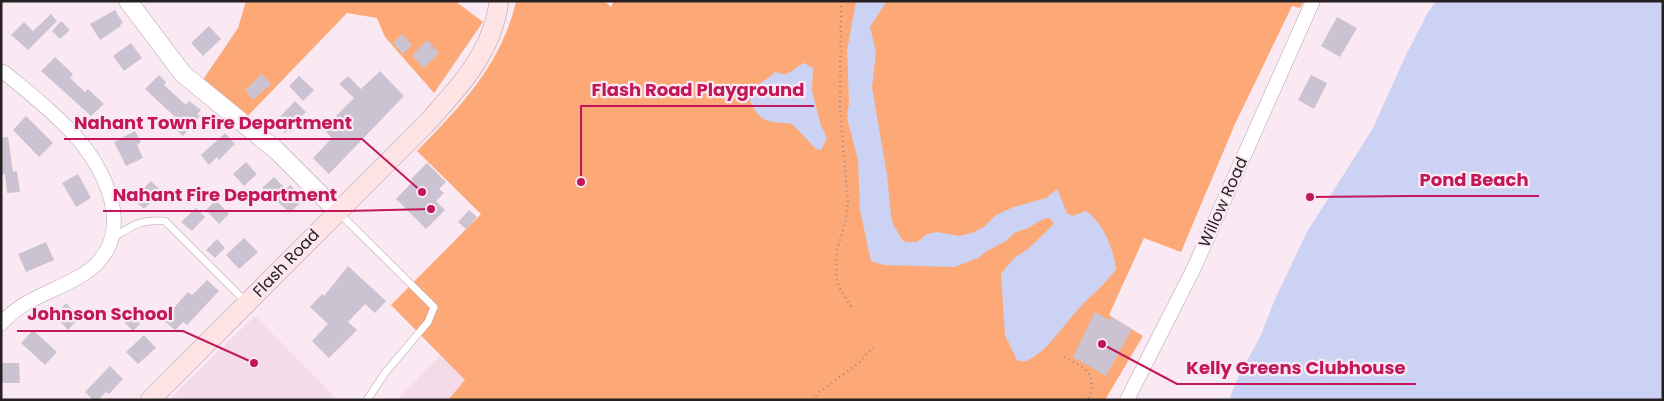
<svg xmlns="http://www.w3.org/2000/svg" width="1664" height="401" font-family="Poppins,sans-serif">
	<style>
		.built { fill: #f4dbe8 }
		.green { fill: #fca977 }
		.water { fill: #ccd2f4 }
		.building { fill: #ccc3d2 }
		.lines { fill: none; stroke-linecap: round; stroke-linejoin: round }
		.service-casing { stroke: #b2a1aa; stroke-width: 8 }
		.minor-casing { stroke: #b2a1aa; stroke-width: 15 }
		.tertiary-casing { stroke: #b2a1aa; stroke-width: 19 }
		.secondary-casing { stroke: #b2a1aa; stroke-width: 20 }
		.path { stroke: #978b92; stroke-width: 2.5; stroke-dasharray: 1 4; stroke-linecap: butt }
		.service { stroke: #fff; stroke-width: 7 }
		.minor { stroke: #fff; stroke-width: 14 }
		.tertiary { stroke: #fff; stroke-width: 18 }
		.secondary { stroke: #fee4e4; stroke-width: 19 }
		.labels { text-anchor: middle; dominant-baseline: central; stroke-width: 4.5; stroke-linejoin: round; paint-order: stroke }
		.street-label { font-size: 16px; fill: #262023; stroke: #fae9f2 }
		.leader { fill: none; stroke: #c2185b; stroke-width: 2 }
		.callout-dot { fill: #c2185b; stroke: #fae9f2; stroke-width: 2 }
		.callout-label { font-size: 18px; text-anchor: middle; font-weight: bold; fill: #c2185b; stroke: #fae9f2; stroke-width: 4.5; stroke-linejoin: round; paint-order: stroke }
	</style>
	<rect width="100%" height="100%" fill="#fae9f2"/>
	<path class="built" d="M255 316 338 400H169L184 385Z
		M440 355 466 380 448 400H397Z"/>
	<path class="green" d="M246 1H455L483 22 434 93 385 37 377 18 347 13 241 123 198 87 238 28Z
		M516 1H604L611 7 614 1H1304L1300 8 1292 6 1235 124 1181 252 1144 238 1109 315 1143 336 1105 400H448L465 380 391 305 481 214 417 151C460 107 502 64 516 1Z"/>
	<path class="water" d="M856 1H887L870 27 876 52 872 87 887 175 891 215 893 224 902 240 907 242H917L927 234 937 232 959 236 972 233 984 227 995 216 1011 208 1046 198 1057 189 1067 213 1072 216 1086 211C1104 224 1113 248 1116 269 1107 282 1096 291 1085 302 1069 317 1047 353 1028 360 1025 362 1020 361 1017 360L1005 335 1001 274 1015 257 1027 250 1054 224 1050 218 1043 219 1028 228 1014 233 1006 241 985 252 978 258 955 267 884 265 871 261 860 210 858 160 847 118 849 102 847 51Z
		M1436 1H1663V400H1229L1237 379 1261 335 1275 299 1307 232 1372 130 1406 55 1427 14Z
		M804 63 813 68 812 90 820 123 827 138 821 150 816 149 792 124C770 121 761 125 750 101 759 79 760 86 775 72 778 72 780 74 783 74 791 75 797 65 804 63Z"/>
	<path class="building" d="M115 10 123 23 120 24 121 26 100 40 90 24Z
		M51 14 57 21 28 50 11 35 24 22 33 31Z
		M1337 17 1357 28 1340 57 1321 46Z
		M61 21 70 30 60 39 52 31Z
		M209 26 221 39 203 56 191 43Z
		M402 34 412 45 403 54 393 43Z
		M427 40 439 53 424 68 412 56Z
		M131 43 142 58 124 71 113 56Z
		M55 57 73 74 70 78 85 92 88 89 104 104 91 116 41 71Z
		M380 71 404 96 329 174 313 158 332 138 323 129 354 98 339 84 348 76 361 89Z
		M262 74 271 84 253 100 245 90Z
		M159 75 166 82 164 85 186 105 189 101 201 110 197 114 200 116 183 136 169 124 175 117 145 89Z
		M1311 75 1327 83 1314 109 1298 100Z
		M299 76 314 90 303 101 289 86Z
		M295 101 306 112 285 133 274 123Z
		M26 116 53 143 39 157 13 130Z
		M135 131 141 142 137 145 143 158 126 166 114 142Z
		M225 133 235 144 219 160 217 157 209 165 201 155Z
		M8 137 13 172 17 171 20 192 7 193 5 174H1V138Z
		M246 162 257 174 244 186 233 174Z
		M427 163 446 182 439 189 444 193 436 201 445 210 426 229 396 199 413 181 411 179Z
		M78 174 91 198 76 207 62 183Z
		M274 177 286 189 290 185 304 199 290 213 262 188Z
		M151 181 162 192 144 209 133 199Z
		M216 200 229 214 219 224 206 210Z
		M196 208 205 217 192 231 181 222Z
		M469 210 477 217 466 229 458 222Z
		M244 238 258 252 239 269 226 255Z
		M217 239 225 248 215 258 206 250Z
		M46 242 54 260 26 272 18 254Z
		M348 266 386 301 375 313 365 304 348 322 357 330 329 358 312 341 328 324 310 307 322 294 324 296Z
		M207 280 219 291 187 325 183 322 175 330 163 320 188 292 192 295Z
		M66 303 80 317 68 330 54 315Z
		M1095 312 1109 320 1111 317 1132 329 1106 376 1073 357Z
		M132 315 140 324 133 331 124 322Z
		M33 330 57 352 45 365 21 343Z
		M144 335 156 348 138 364 126 352Z
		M1 363H19L20 383H2Z
		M110 366 123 379 109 394 106 392 98 400H93L85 392Z"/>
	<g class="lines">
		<defs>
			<path id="service" d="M338 212 434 307 428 322 385 373 367 400
				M114 237C133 225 142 219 165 221L247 303"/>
			<path id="minor" d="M1 324C23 298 55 292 82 275 137 242 111 178 78 139 56 114 29 93 4 72
				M1127 400 1194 268 1313 1"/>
			<path id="tertiary" d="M128 1 183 74 276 150 337 211"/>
			<path id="secondary" d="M150 400 424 126C458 89 493 52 499 1"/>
		</defs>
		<use href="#service" class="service-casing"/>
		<use href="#minor" class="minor-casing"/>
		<use href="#tertiary" class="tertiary-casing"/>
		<use href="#secondary" class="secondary-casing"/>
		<path class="path" d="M841 1 840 110 848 201 846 220 837 249 836 277 839 287 852 308
			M1064 357C1085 368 1099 373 1088 400
			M813 400 818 393 859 363 873 347"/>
		<use href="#service" class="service"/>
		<use href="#minor" class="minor"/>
		<use href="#tertiary" class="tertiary"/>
		<use href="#secondary" class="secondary"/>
	</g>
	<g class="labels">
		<g class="street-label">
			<text transform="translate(1223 202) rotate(-66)">Willow Road</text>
			<text transform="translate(286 263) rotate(-46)">Flash Road</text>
		</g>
	</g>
	<path class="leader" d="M581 182L581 106H814M422 192L362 139H64M1310 197L1410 196H1539M431 209L347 211H103M254 363L183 331H17M1102 344L1177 384H1416"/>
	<g class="callout-dot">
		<circle cx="581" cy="182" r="5"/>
		<circle cx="422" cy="192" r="5"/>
		<circle cx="1310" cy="197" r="5"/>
		<circle cx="431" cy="209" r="5"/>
		<circle cx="254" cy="363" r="5"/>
		<circle cx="1102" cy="344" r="5"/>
	</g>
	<g class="callout-label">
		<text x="698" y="96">Flash Road Playground</text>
		<text x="213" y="129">Nahant Town Fire Department</text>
		<text x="1474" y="186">Pond Beach</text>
		<text x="225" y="201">Nahant Fire Department</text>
		<text x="100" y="320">Johnson School</text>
		<text x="1296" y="374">Kelly Greens Clubhouse</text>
	</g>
	<rect width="1664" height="401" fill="none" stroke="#262023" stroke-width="5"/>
</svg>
